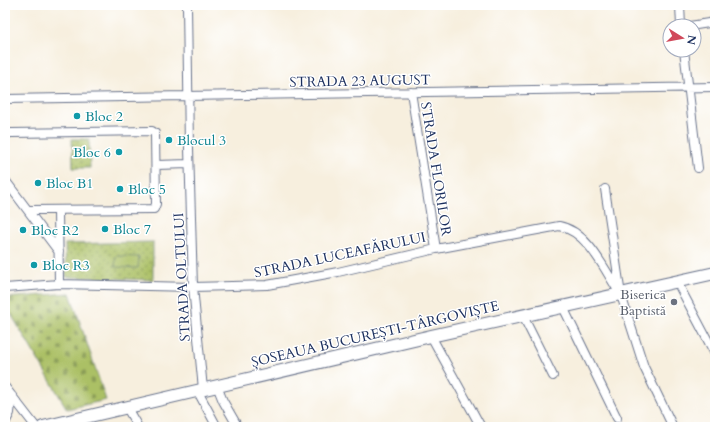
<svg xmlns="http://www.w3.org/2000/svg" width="720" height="432" font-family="Cardo,serif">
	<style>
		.green { fill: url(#green-dots); stroke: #637862 }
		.cemetery { fill: url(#cemetery-stones); stroke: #637862 }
		.pitch { fill: #abc065; stroke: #637862 }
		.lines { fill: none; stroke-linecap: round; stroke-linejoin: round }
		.minor-casing { stroke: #68728b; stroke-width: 10 }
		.primary-casing { stroke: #68728b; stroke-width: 14 }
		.minor { stroke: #fff; stroke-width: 8 }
		.primary { stroke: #fff; stroke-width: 12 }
		.culture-dot { fill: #0f9aa8; stroke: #fff; stroke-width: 1.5 }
		.worship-dot { fill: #6b7280; stroke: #fff; stroke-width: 1.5 }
		.labels { text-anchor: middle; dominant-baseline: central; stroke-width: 3; stroke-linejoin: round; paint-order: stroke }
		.street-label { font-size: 14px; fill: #1b2f5e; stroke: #fff }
		.culture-label { font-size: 14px; fill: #0d838f; stroke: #fff; text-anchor: start }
		.worship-label { font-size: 14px; fill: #5b616d; stroke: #fff; text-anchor: end }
	</style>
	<defs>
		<pattern id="green-dots" width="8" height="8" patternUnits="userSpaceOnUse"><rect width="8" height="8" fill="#abc065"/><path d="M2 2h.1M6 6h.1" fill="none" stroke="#8a9c56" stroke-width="1.8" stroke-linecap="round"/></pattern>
		<pattern id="cemetery-stones" width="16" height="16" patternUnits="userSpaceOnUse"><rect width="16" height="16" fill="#abc065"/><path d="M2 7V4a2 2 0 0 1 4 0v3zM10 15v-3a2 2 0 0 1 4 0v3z" fill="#8a9c56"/></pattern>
	</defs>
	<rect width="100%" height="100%" fill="#fff"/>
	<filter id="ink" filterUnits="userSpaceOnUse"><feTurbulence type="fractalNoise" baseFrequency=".025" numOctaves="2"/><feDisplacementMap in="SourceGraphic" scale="8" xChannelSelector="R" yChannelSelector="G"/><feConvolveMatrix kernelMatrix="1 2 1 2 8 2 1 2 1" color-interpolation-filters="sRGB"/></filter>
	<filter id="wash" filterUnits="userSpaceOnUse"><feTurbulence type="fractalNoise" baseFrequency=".012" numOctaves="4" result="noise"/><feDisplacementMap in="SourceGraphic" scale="16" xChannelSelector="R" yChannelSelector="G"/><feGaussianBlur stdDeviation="0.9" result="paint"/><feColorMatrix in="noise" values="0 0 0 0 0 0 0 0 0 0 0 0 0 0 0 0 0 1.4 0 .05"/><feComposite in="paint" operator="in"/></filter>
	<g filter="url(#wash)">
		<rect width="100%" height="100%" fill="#f7efde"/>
		<path class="green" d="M72 139H89L90 168H73Z
			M153 242V280L66 277 65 244Z"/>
		<path class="cemetery" d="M70 293 106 400 67 409 5 304V298Z"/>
		<path class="pitch" d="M116 256 139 257 138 268 115 267Z"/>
	</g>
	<g filter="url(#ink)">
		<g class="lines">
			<defs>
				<path id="minor" d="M187 5 189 148 193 287 203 389
					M680 5 681 26
					M690 26 715 22
					M684 50 698 168
					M411 92 436 249
					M5 99 715 87
					M5 134 11 133 152 131 155 133 156 204 154 209 28 210
					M156 165 189 164
					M5 180 59 252
					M605 189 621 295 644 367 673 427
					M58 210 59 284
					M677 282 715 354
					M5 288 59 284 193 287 267 285 338 272 436 249 559 226C588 231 605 271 621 295
					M563 307 617 418
					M523 316 553 376
					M431 336 481 427
					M217 386 223 401 238 427
					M5 387 36 427
					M197 390 217 427
					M127 408 138 427
					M5 423 10 413 12 396"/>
				<path id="primary" d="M43 427 431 336 715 273"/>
			</defs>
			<use href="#minor" class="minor-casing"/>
			<use href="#primary" class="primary-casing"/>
			<use href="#minor" class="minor"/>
			<use href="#primary" class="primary"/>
		</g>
	</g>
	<g class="culture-dot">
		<circle cx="77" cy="116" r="4"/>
		<circle cx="169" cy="140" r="4"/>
		<circle cx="119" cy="152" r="4"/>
		<circle cx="38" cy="183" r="4"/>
		<circle cx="120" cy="189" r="4"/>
		<circle cx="105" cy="229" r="4"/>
		<circle cx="23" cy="230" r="4"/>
		<circle cx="34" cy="265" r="4"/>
	</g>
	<circle class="worship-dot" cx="674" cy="302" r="4"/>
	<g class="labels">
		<g class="street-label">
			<text transform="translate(360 81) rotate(-1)">STRADA 23 AUGUST</text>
			<text transform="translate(436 169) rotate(81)">STRADA FLORILOR</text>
			<text transform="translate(340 255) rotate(-12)">STRADA LUCEAFĂRULUI</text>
			<text transform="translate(182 277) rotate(-93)">STRADA OLTULUI</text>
			<text transform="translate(375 334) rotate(-13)">ȘOSEAUA BUCUREȘTI-TÂRGOVIȘTE</text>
		</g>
		<g class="culture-label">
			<text x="85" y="116">Bloc 2</text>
			<text x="177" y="140">Blocul 3</text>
			<text x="111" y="152" text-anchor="end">Bloc 6</text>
			<text x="46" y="183">Bloc B1</text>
			<text x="128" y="189">Bloc 5</text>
			<text x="113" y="229">Bloc 7</text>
			<text x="31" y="230">Bloc R2</text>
			<text x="42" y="265">Bloc R3</text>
		</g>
		<g class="worship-label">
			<text x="666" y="294">Biserica<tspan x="666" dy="16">Baptistă</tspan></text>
		</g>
	</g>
	<rect width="720" height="432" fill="none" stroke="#fff" stroke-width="20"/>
	<g transform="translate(682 38) rotate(101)"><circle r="19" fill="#ffffff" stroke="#a4acbf"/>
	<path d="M0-3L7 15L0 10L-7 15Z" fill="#d1495b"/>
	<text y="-6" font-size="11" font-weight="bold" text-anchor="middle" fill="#1b2f5e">N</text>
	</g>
</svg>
